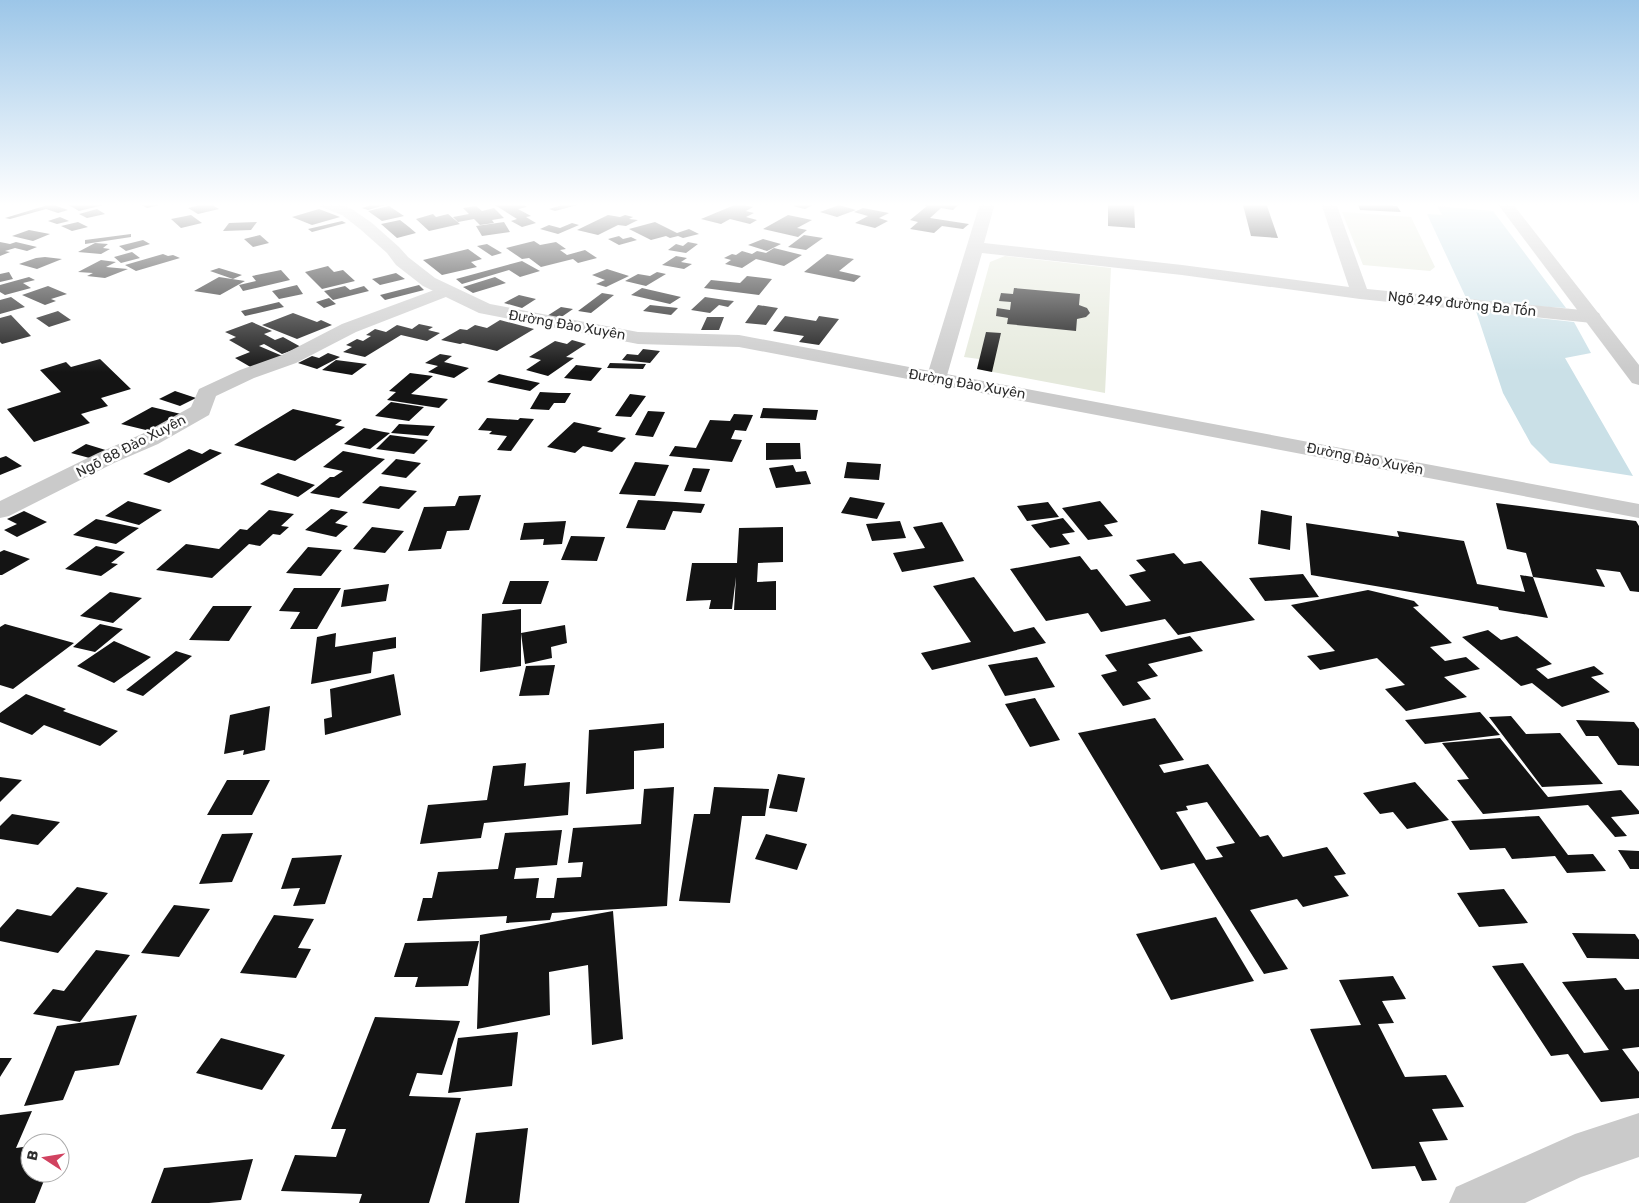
<svg xmlns="http://www.w3.org/2000/svg" width="1639" height="1203" font-family="Rubik,sans-serif">
	<style>
		.green { fill: #e5e9dc }
		.water { fill: #cae0e7 }
		.building { fill: #141414; fill-rule: evenodd }
		.lines { fill: none; stroke-linecap: round; stroke-linejoin: round }
		.minor { fill: #cacaca; fill-rule: evenodd }
		.tertiary { fill: #cacaca; fill-rule: evenodd }
		.labels { text-anchor: middle; dominant-baseline: central; stroke-width: 5; stroke-linejoin: round; paint-order: stroke }
		.far-street-label { font-size: 14px; fill: #2d2d2d; stroke: #fff }
	</style>
	<rect width="100%" height="100%" fill="#fff"/>
	<path class="green" d="M1342 212 1411 217 1435 267 1430 271 1363 265Z
		M1005 256 1111 268 1105 393 977 369 979 359 964 357 990 262Z"/>
	<path class="water" d="M1437 206 1493 211 1566 308 1468 302 1427 214 1442 215Z
		M1476 311 1574 322 1591 353 1565 358 1633 476 1550 463 1531 444 1503 393Z"/>
	<path class="building" d="M70 203H107V204L79 211 67 204Z
		M138 203H163V204L147 208Z
		M209 203 219 209 198 214 188 208Z
		M377 203 388 204 368 210 362 208Z
		M504 203H522L527 207 518 209 531 216 526 217 536 223 522 227 511 221 517 219 495 205Z
		M569 203 581 204 555 211 549 209Z
		M800 203H817L805 209 793 206Z
		M917 203H960L953 210 941 208 930 218 969 224 963 229 942 226 934 233 910 229 918 222 910 220 927 206Z
		M1108 203H1134L1135 228 1108 226Z
		M1239 203H1266L1278 238 1251 236 1243 205Z
		M1385 203 1386 205 1397 206 1401 212 1360 210 1358 204Z
		M51 204 68 210 58 213 46 209 10 219 5 218Z
		M737 204 753 207 746 211 754 213 746 217 757 220 750 224 730 219 721 224 701 219Z
		M839 205 856 210 837 217 820 212Z
		M389 206 404 216 382 221 368 211Z
		M476 206 482 211 494 208 504 218 492 220 494 223 480 225 474 219 458 222 453 217 469 214 463 208Z
		M863 208 889 213 879 218 888 221 875 228 855 223 868 216 854 212Z
		M97 209 105 214 87 218 79 214Z
		M319 209 340 217 312 225 292 217Z
		M433 214 436 217 448 214 460 224 429 231 416 219Z
		M191 215 202 223 181 228 171 219Z
		M608 215 620 217 625 215 633 217 629 219 638 220 626 226 618 225 598 235 577 230Z
		M788 215 812 220 797 228 807 230 798 237 763 229Z
		M60 217 69 221 57 224 48 221Z
		M400 220 409 227 416 233 397 238 381 224Z
		M342 221 346 223 312 232 308 229Z
		M78 222 88 227 72 231 61 226Z
		M257 222 251 230 223 231 229 223Z
		M504 222 510 232 482 236 476 226Z
		M655 222 677 233 689 229 699 234 683 238 678 236 670 238 666 236 651 240 629 229Z
		M572 223 579 225 558 234 540 229 549 225 560 228Z
		M29 230 50 234 33 241 12 236Z
		M131 234V237L85 244V240Z
		M260 235 269 243 253 247 244 239Z
		M804 235 823 238 806 250 788 247Z
		M619 236 623 239 631 237 637 240 619 245 608 239Z
		M763 239 781 244 767 251 748 245Z
		M143 240 150 244 126 251 119 246Z
		M534 241 540 245 556 242 566 249 560 250 567 255 585 250 597 258 578 263 573 259 541 267 529 258 522 259 506 248Z
		M0 242 10 244 16 242 37 247 27 251 15 248 5 251 10 252 0 256Z
		M688 242 698 244 686 253 668 250 676 244 683 246Z
		M95 243 108 244 103 248 110 249 101 254 78 252Z
		M487 244 502 253 492 256 477 246Z
		M774 248 802 255 784 266 756 259 742 268 725 264 731 260 724 258 732 254 736 255 742 251 752 254 757 251 766 253Z
		M468 249 482 259 471 262 477 267 442 275 423 260Z
		M132 252 140 258 121 263 114 257Z
		M163 254 168 256 173 255 180 258 136 271 125 265Z
		M827 254 854 259 839 271 861 276 854 282 804 272Z
		M676 256 687 258 681 262 692 264 684 269 662 265Z
		M45 257 62 259 37 269 19 264 36 258Z
		M101 260 116 262 106 267 128 269 105 278 87 276 93 273 78 272Z
		M522 261 540 271 520 277 509 270 462 284 456 279Z
		M328 266 334 272 343 270 355 281 322 289 305 272Z
		M219 268 242 275 233 279 210 271Z
		M607 269 629 276 606 287 596 284 605 280 592 275Z
		M281 270 290 280 243 291 239 285 256 281 252 276Z
		M9 272 13 279 0 282V274Z
		M657 272 666 274 646 286 625 281 638 274 650 276Z
		M396 273 405 279 380 285 372 279Z
		M747 276 772 279 759 295 704 288 711 280 740 283Z
		M29 277 35 280 23 283 31 288 5 295 0 292V285Z
		M219 277 245 281 220 295 194 291Z
		M495 277 506 283 473 293 463 287Z
		M297 285 303 294 279 299 272 291Z
		M419 285 424 290 385 300 380 295Z
		M48 286 67 294 51 299 56 301 45 305 22 295Z
		M345 286 350 290 364 286 369 291 333 300 324 291Z
		M642 288 681 297 670 304 631 295Z
		M1014 288 1080 294 1079 305 1087 308 1090 313 1086 317 1077 319 1076 331 1007 324 1008 318 996 316 997 308 1010 310 1011 302 999 301 1001 293 1013 294Z
		M602 293 614 295 591 313 578 311Z
		M519 295 536 299 522 308 504 303Z
		M11 297 25 307 0 314V300Z
		M705 297 725 300 734 301 728 307 719 305 710 313 691 310Z
		M329 298 336 304 324 308 316 302Z
		M279 302 284 307 245 316 241 311Z
		M650 305 678 308 671 315 643 311Z
		M758 305 778 308 766 325 745 323Z
		M561 307 573 309 560 318 547 316Z
		M58 311 71 320 49 327 36 318Z
		M293 313 317 322 321 320 332 325 297 339 262 325Z
		M11 315 31 336 2 344 0 342V318Z
		M785 316 816 321 819 316 839 319 819 345 799 342 804 336 773 331Z
		M707 317H724L719 330H701Z
		M500 320 534 329 497 351 463 343 460 344 441 340 460 329 467 330 475 325 487 328Z
		M252 322 272 331 264 334 275 340 283 337 301 347 282 354 264 344 259 346 285 357 254 369 235 358 250 352 229 340 236 337 225 332Z
		M419 324 433 327 428 330 440 333 427 341 401 335 365 357 343 352 352 347 346 345 357 339 363 341 371 336 366 335 375 329 386 332 397 325 412 329Z
		M986 332 1001 333 992 372 977 369Z
		M572 340 586 344 566 357 574 358 548 376 526 370 541 360 529 357 555 341 567 344Z
		M643 349 660 351 650 363 622 360 627 354 638 355Z
		M328 353 340 357 317 369 298 363 312 356 319 358Z
		M440 354 452 356 444 362 469 368 454 378 428 372 438 366 425 363Z
		M100 359 131 389 101 398 108 406 81 414 90 423 34 442 7 409 61 392 40 370 66 362 71 367Z
		M336 360 367 364 352 375 322 370Z
		M610 363 646 364 643 369 607 368Z
		M576 365 602 368 591 381 564 378Z
		M410 373 433 376 411 394 448 399 439 408 387 400 396 392 389 391Z
		M499 374 540 383 530 391 487 382Z
		M175 391 196 398 180 406 159 399Z
		M540 392 559 393H571L565 403H554L549 410 530 409Z
		M630 394 646 396 631 417 615 416Z
		M391 402 424 407 409 421 375 416Z
		M152 407 181 414 150 431 121 424Z
		M763 408 818 410 816 420 760 418Z
		M293 409 342 420 335 425 345 427 295 461 234 445Z
		M648 411 665 412 653 437 635 435Z
		M734 414 753 415 746 431 735 430 731 439 742 440 732 462 669 456 675 446 696 448 710 420 730 421Z
		M487 418 518 420 520 418 534 419 511 451 497 450 507 436 489 434 492 431 478 430Z
		M574 422 602 428 597 432 626 438 612 452 583 446 575 453 547 447Z
		M399 424 435 426 428 436 391 433Z
		M364 428 384 432 390 433 370 449 344 444Z
		M390 435 428 440 414 454 376 449Z
		M766 443H800L801 459 766 460Z
		M86 444 112 452 97 460 71 453Z
		M189 449 202 454 210 449 222 453 169 483 143 474Z
		M343 451 385 459 339 498 310 493 330 477H334L343 471 323 467Z
		M6 456 22 466 0 475V458Z
		M396 459 421 463 406 478 381 474Z
		M635 462 669 465 655 496 619 494Z
		M847 462 881 464 879 480 844 478Z
		M793 465 796 472 806 471 811 484 776 488 769 468Z
		M693 468 710 469 701 492 684 491Z
		M278 473 315 485 298 497 260 484Z
		M380 486 417 491 399 509 362 503Z
		M481 495 469 530 447 531 441 549 408 551 424 507 455 506 459 496Z
		M850 497 885 503 877 519 841 513Z
		M638 500 676 502 705 504 701 513 673 511 665 530 626 528Z
		M128 501 162 510 139 525 105 516Z
		M1100 501 1118 522 1104 525 1113 536 1088 540 1062 508Z
		M1048 502 1059 517 1027 521 1017 506Z
		M1496 503 1636 521 1639 526V592L1630 591 1620 572 1596 569 1605 587 1533 577 1548 618 1499 610 1498 607 1311 575 1306 523 1399 537 1397 531 1464 541 1477 584 1525 592 1520 575 1533 577 1526 553 1507 549Z
		M331 509 348 512 335 523 348 526 336 537 305 530Z
		M269 510 294 514 281 526 289 527 280 535 273 534 260 546 249 544 212 578 156 570 186 544 219 549 240 529 247 530Z
		M1261 510 1292 516 1290 550 1258 544Z
		M24 511 47 522 17 537 4 530 17 524 7 519Z
		M1063 518 1075 532 1062 534 1070 544 1050 548 1031 525Z
		M96 519 139 528 116 544 73 535Z
		M566 521 562 544 543 545 544 539 520 540 524 523Z
		M900 521 906 538 872 541 866 524Z
		M942 522 964 561 902 572 893 553 925 548 913 527Z
		M372 527 404 531 385 553 353 549Z
		M783 527V562L758 563 757 582 776 581V610H734L736 577 732 609H709L711 600 686 601 692 563H737L739 528Z
		M571 536 605 537 597 561 561 560Z
		M96 546 125 552 111 563 118 564 101 576 65 569Z
		M308 547 342 550 321 576 286 573Z
		M4 550 30 559 2 575H0V552Z
		M1174 553 1184 564 1201 561 1255 620 1178 635 1165 619 1101 632 1088 613 1046 621 1010 569 1080 556 1091 570 1097 569 1126 606 1151 601 1129 575 1146 571 1136 560Z
		M1303 574 1319 597 1265 601 1249 578Z
		M974 577 1014 632 1034 627 1046 643 932 670 921 653 971 642 933 586Z
		M510 581H549L541 604H502Z
		M389 584 386 601 341 607 344 590Z
		M294 588H341L317 629H290L300 612 279 611Z
		M1368 590 1414 601 1419 606 1413 607 1452 643 1430 647 1445 661 1466 657 1480 669 1444 677 1467 697 1406 711 1385 689 1405 685 1377 658 1320 670 1307 656 1335 651 1291 605Z
		M110 592 142 598 113 623 80 616Z
		M213 606H252L229 641 189 640Z
		M521 609V633L565 625 567 643 551 647 552 658 525 664 521 633V666L480 672 482 614Z
		M5 624 74 643 13 689 0 685V627Z
		M100 624 123 629 95 652 73 647Z
		M1488 630 1501 640 1517 636 1552 664 1536 669 1548 679 1594 666 1604 674 1591 677 1610 692 1562 707 1532 683 1521 686 1462 637Z
		M336 633 335 647 396 637V648L373 652 371 673 311 684 317 637Z
		M1190 636 1203 651 1148 664 1158 676 1137 682 1151 699 1123 706 1101 675 1117 671 1105 655Z
		M114 641 151 657 114 683 77 666Z
		M176 651 192 656 143 696 126 690Z
		M1037 657 1055 687 1005 696 988 665Z
		M555 665 549 695 519 696 526 666Z
		M394 674 401 715 325 735 324 719 332 717 330 689Z
		M26 694 66 709 63 711 118 731 100 746 44 725 32 735 0 722V713Z
		M1035 698 1060 740 1030 747 1005 704Z
		M270 706 265 750 243 755 244 750 224 754 230 715Z
		M1480 712 1500 735 1425 744 1405 720Z
		M1511 716 1526 734 1560 733 1603 784 1542 787 1489 717Z
		M1155 718 1184 760 1159 765 1164 773 1208 764 1260 837 1268 835 1283 857 1327 847 1346 874 1334 876 1349 896 1303 907 1297 899 1250 910 1288 969 1264 974 1194 863 1161 870 1078 733ZM1207 802 1235 843 1216 847 1223 857 1206 860 1176 812 1188 810 1186 806Z
		M1576 720 1634 722 1639 729V766L1618 765 1598 736H1586Z
		M664 723V748L634 751V789L586 794 589 730Z
		M1500 738 1548 797 1621 790 1639 811V814L1611 817 1627 836 1615 837 1588 805 1483 814 1457 780 1469 779 1442 743Z
		M526 763 524 786 570 782 568 815 484 823 481 838 420 844 428 805 487 800 493 766Z
		M778 774 805 778 797 812 769 808Z
		M0 777 22 780 0 802Z
		M227 780H270L252 815H207Z
		M1415 782 1449 820 1407 829 1393 812 1380 814 1363 793Z
		M674 787 667 906 552 913 550 920 506 923 507 916 417 921 423 898H432L438 872 498 869 505 833 562 830 557 865 516 868 514 879 539 878 536 898H554L557 878 581 877 583 862 568 863 573 828 641 824 644 789Z
		M714 787 769 789 765 816H742L730 903 679 901 694 814H710Z
		M12 814 60 822 38 845 0 839V826Z
		M1539 816 1568 855 1593 854 1606 871 1567 873 1555 856 1512 859 1505 848 1470 850 1451 821Z
		M253 833 232 882 199 884 222 834Z
		M766 834 807 844 797 870 755 859Z
		M1618 850 1639 851V869H1630Z
		M342 855 325 904 293 906 300 888 281 889 292 858Z
		M77 887 108 893 58 953 0 941V928L17 909 51 916Z
		M1504 889 1528 923 1479 927 1457 893Z
		M174 905 210 909 179 957 141 953Z
		M613 911 623 1039 592 1045 588 965 549 972 550 1015 477 1029 480 935Z
		M274 915 314 919 298 948 311 949 296 978 240 973Z
		M1216 917 1254 981 1171 1000 1136 934Z
		M1572 933 1635 934 1639 940V959L1587 958Z
		M479 941 468 986 415 987 418 977H394L405 943Z
		M96 950 130 955 80 1022 33 1014 53 989 64 991Z
		M1523 963 1584 1053 1609 1050 1562 982 1616 978 1625 990 1639 989V1047L1622 1049 1639 1072V1098L1601 1102 1568 1054 1551 1056 1492 966Z
		M1393 976 1406 999 1382 1001 1394 1023 1378 1024 1405 1077 1446 1075 1464 1107 1432 1109 1448 1140 1419 1142 1437 1180 1422 1181 1415 1166 1372 1169 1310 1029 1361 1025 1339 980Z
		M137 1015 119 1065 75 1071 63 1100 24 1106 57 1026Z
		M375 1017 460 1021 442 1075 417 1073 409 1096 461 1098 429 1203H359L362 1194 281 1191 295 1155 336 1157 346 1129H331Z
		M518 1032 512 1086 448 1093 458 1038Z
		M221 1038 285 1055 262 1090 196 1073Z
		M0 1058H12L0 1077Z
		M32 1111 16 1148 30 1146V1173H47L35 1203H0V1115Z
		M528 1128 519 1203H465L476 1133Z
		M253 1159 241 1200 209 1203H151L164 1168Z"/>
	<g class="lines">
		<path class="minor" d="M980 203H995L984 243 1182 265 1349 287 1321 203H1336L1367 289 1592 311 1599 313 1601 317 1599 321 1592 323 1360 299 1182 275 982 253 946 379 943 383 936 385 929 383 926 379Z
			M445 286 451 287 454 291 451 295 356 332 296 363 254 378 216 396 209 415 158 444 114 463 9 516 0 518V501L98 453 142 434 191 407 199 389 240 370 282 355 342 324Z
			M1639 1113V1157L1581 1177 1525 1203H1449L1456 1187 1575 1134Z"/>
		<path class="tertiary" d="M317 203H338L352 209 372 223 399 247 408 257 435 278 490 304 638 332 739 335 1639 504V518L739 347 638 344 479 313 423 286 396 265 387 253 360 229 342 215 319 206Z
			M1497 203H1512L1639 365V385L1632 383Z"/>
	</g>
	<linearGradient id="sky" x2="0" y2="1"><stop stop-color="#9cc6e8"/><stop offset="0.55" stop-color="#fff"/><stop offset="1" stop-color="#fff" stop-opacity="0"/></linearGradient>
	<rect width="1639" height="372" fill="url(#sky)"/>
	<g class="labels">
		<g class="far-street-label">
			<text transform="translate(1462 304) rotate(6)">Ngõ 249 đường Đa Tốn</text>
			<text transform="translate(567 325) rotate(10)">Đường Đào Xuyên</text>
			<text transform="translate(967 384) rotate(10)">Đường Đào Xuyên</text>
			<text transform="translate(131 446) rotate(-27)">Ngõ 88 Đào Xuyên</text>
			<text transform="translate(1365 459) rotate(11)">Đường Đào Xuyên</text>
		</g>
	</g>
	<g transform="translate(45 1158) rotate(282)"><circle r="24" fill="#ffffff" stroke="#ababab"/>
	<path d="M0-4L9 19L0 12L-9 19Z" fill="#d14260"/>
	<text y="-8" font-size="14" font-weight="bold" text-anchor="middle" fill="#2d2d2d">B</text>
	</g>
</svg>
